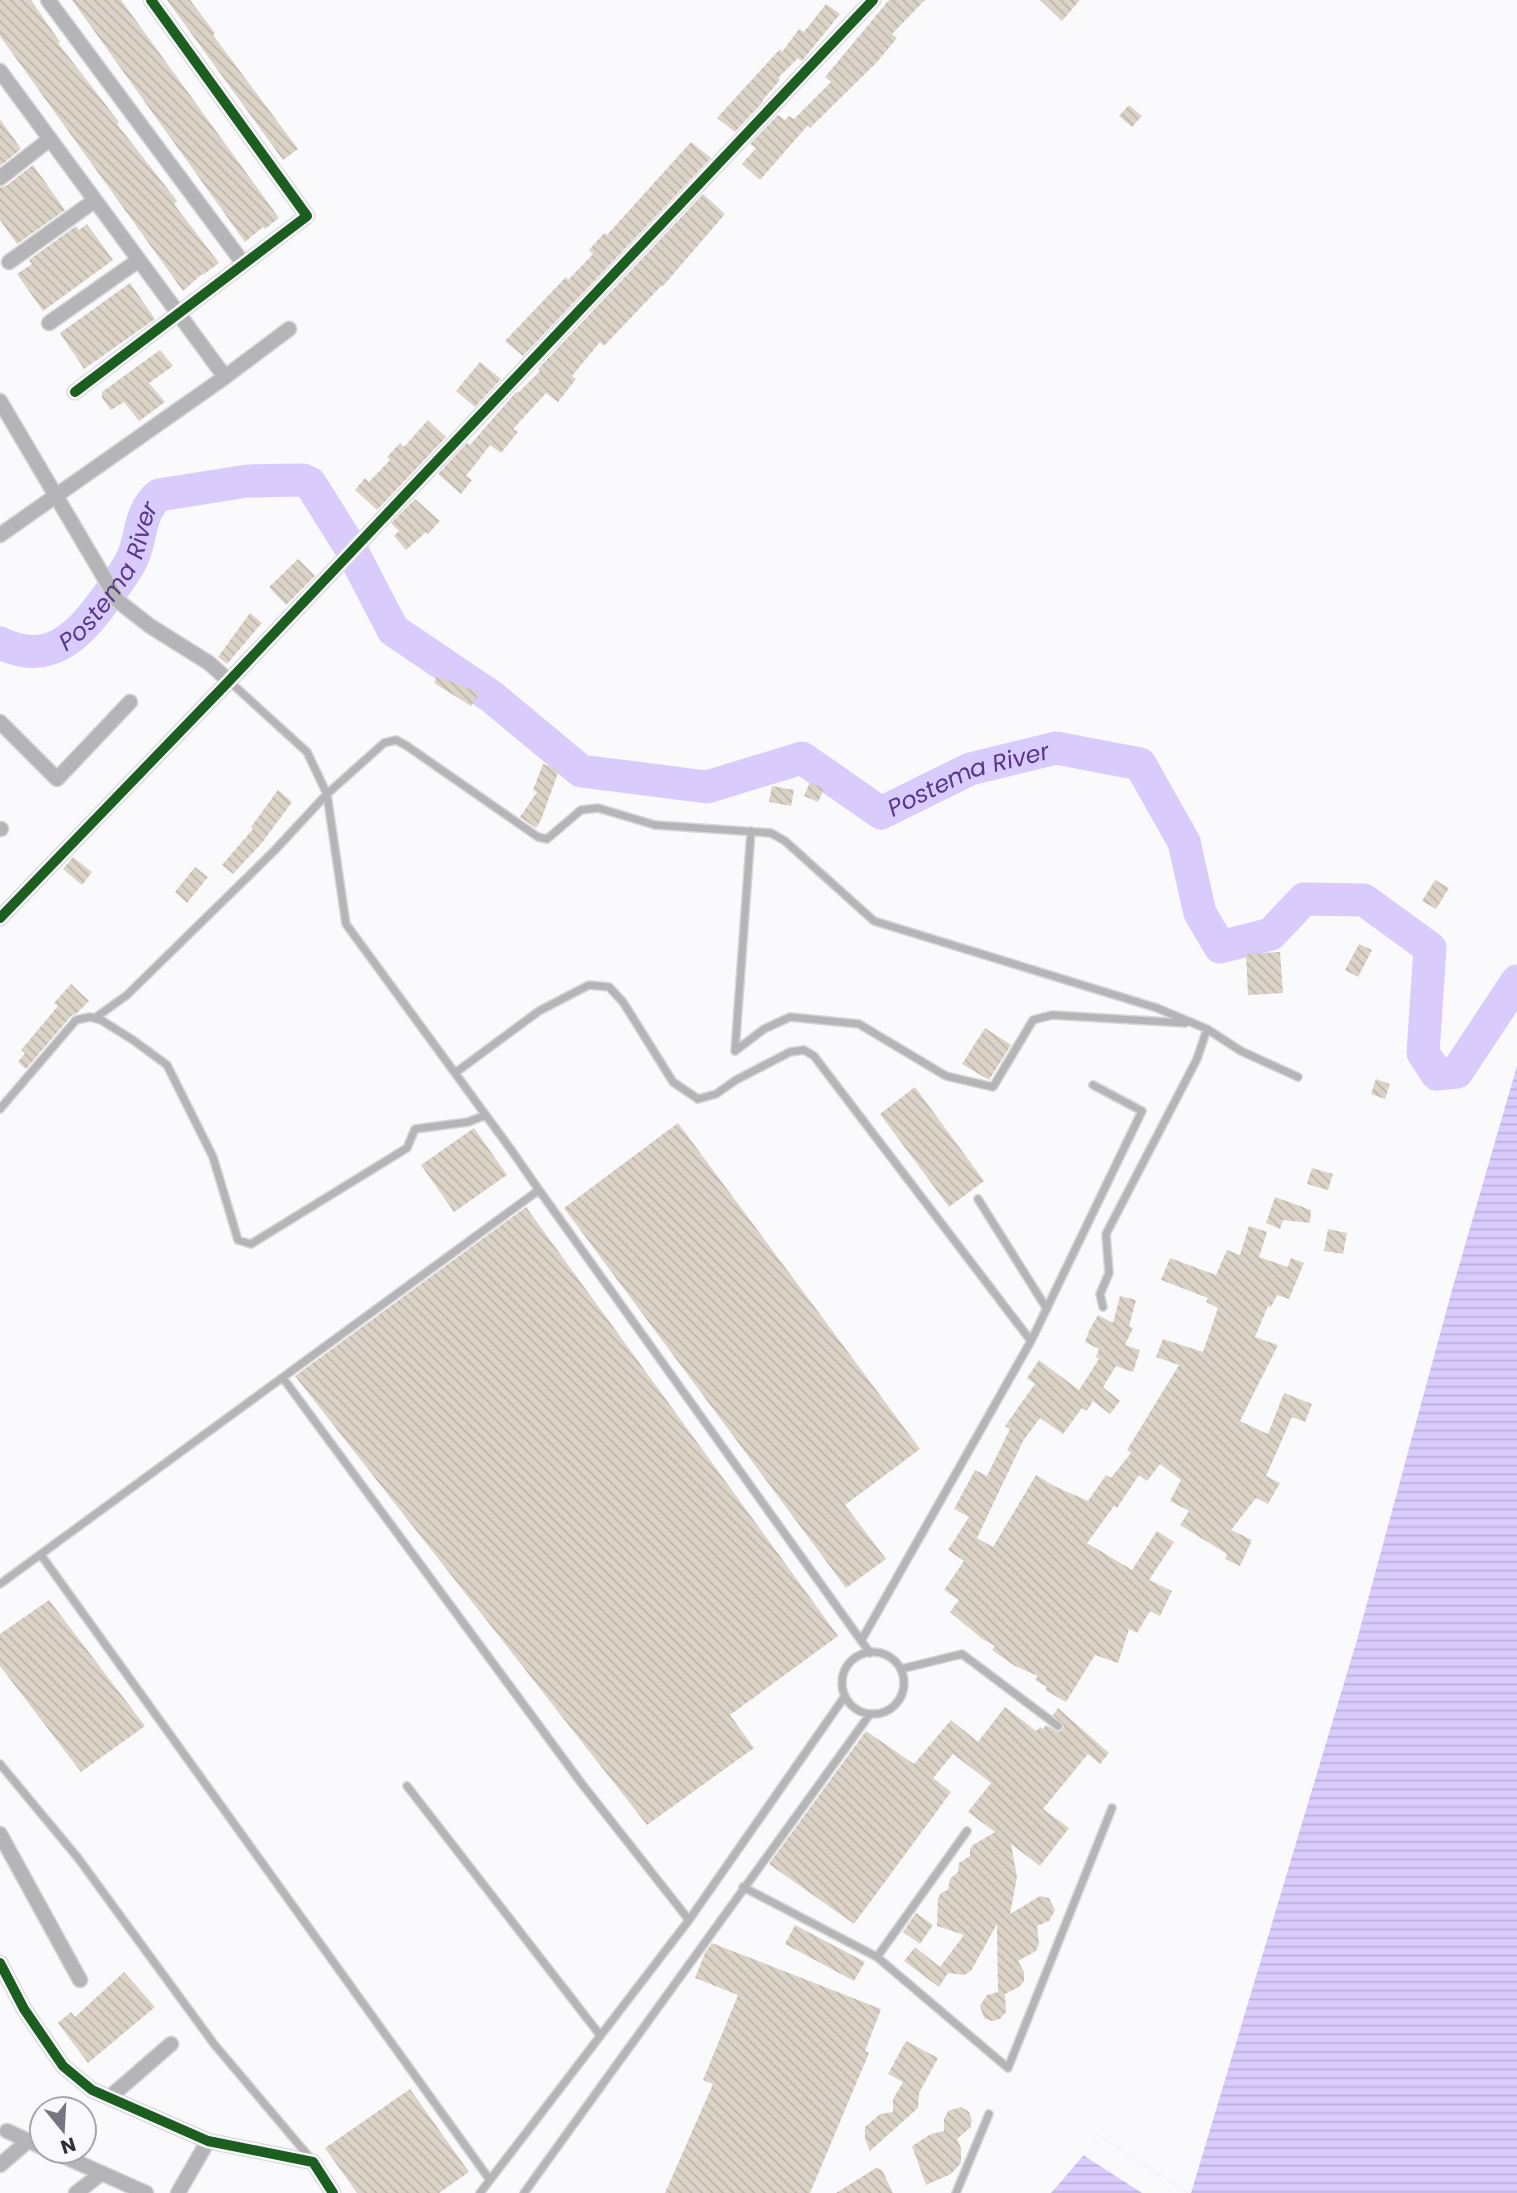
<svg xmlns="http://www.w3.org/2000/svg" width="1517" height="2193" font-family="Poppins,sans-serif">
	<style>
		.water { fill: url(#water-rules) }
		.pier { fill: #faf9fc }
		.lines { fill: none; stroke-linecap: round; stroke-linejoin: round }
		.river { stroke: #dacbfd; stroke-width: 33 }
		.building { fill: url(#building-back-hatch) }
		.service-casing { stroke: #d6d5d8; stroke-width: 10 }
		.minor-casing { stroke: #d6d5d8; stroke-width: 17 }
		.service { stroke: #b5b4b7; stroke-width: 7 }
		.minor { stroke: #b5b4b7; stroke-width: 14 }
		.cycleway-casing { stroke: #f9f8fd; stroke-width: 15 }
		.cycleway { stroke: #1b5e20; stroke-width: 10 }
		.labels { text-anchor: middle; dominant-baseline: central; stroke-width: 5; stroke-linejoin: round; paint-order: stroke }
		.water-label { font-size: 24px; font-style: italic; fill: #58398b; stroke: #f9f8fd }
	</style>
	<defs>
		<pattern id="water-rules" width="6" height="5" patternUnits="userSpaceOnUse" patternTransform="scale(1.75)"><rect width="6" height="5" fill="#dacbfd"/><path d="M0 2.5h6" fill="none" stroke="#bcafda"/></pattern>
		<pattern id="building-back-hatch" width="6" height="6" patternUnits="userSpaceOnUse" patternTransform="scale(1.75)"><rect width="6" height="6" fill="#dcd3c7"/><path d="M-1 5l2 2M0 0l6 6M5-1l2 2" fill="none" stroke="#bdb5ac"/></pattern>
	</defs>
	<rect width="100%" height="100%" fill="#faf9fc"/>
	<path class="water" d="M1517 1066V2193H1191L1357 1640 1452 1290Z
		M1097 2134 1188 2193H1051L1083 2156Z"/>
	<path class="pier" d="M1097 2134 1188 2193H1142L1083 2155Z"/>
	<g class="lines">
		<path class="river" id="s1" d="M0 643C52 668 81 633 109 594 116 584 124 574 130 563 143 540 137 513 159 495L247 481 303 480 310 483 350 547 393 630 492 697 581 771 707 787 802 758 881 813 970 769 1056 748 1140 764 1184 842 1200 913 1220 947 1271 934 1304 899 1364 900 1430 948 1423 1053 1437 1074 1457 1072 1517 981"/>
	</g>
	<path class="building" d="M0 0H31L60 42 58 43 119 122 117 124 177 201 174 204 219 263 203 275 202 274 183 291 0 36Z
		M72 0H121L279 218 265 229 263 227 245 242Z
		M167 0H190L215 33 213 35 298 149 283 160Z
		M889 0H925L892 34 897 38 877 62 810 128 808 125 760 180 742 164 756 148 750 144 778 115 785 120 789 116 794 119 831 82 825 77Z
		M1040 0H1080L1062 21Z
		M826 4 840 14 802 61 798 58 778 78 780 80 762 101 763 102 735 132 717 118 780 49 782 52 799 29 804 32Z
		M1129 105 1142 116 1132 127 1119 116Z
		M0 119 21 149 0 166Z
		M691 142 711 158 523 356 505 341 566 277 568 280 593 254 589 250 604 233 607 235Z
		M33 165 65 210 17 244 0 220V187L6 186Z
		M703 194 725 214 663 286 662 285 604 346 600 342 572 376 576 379 558 402 546 393 513 429 518 432 501 453 490 445 466 476 472 480 461 494 438 474 467 443 470 445 516 392 518 393 540 371 538 369Z
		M87 224 113 260 43 311 17 274 32 264 29 260 76 226 79 230Z
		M130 283 155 319 84 369 60 333Z
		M160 350 173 366 149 383 165 402 139 421 124 402 111 410 102 398V392Z
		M480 362 501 379 475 407 456 391Z
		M428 420 446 437 377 510 355 490 365 478 369 482 390 460 387 457 400 443 404 447Z
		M415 499 440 521 428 534 426 532 406 550 394 536 399 531 391 523Z
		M298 559 315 576 286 605 269 587Z
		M250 613 262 623 227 664 218 657Z
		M437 676 480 693 471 706 434 683Z
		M543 764 559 770 541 820 536 828 520 817 537 792 533 790Z
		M810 782 824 789 818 802 804 796Z
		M772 786 794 790 791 806 769 802Z
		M278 790 292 802 261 844 233 874 222 865 253 829 251 827Z
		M73 857 92 872 82 885 63 869Z
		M195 867 208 877 187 903 175 892Z
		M1435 880 1449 888 1436 909 1422 901Z
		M1359 944 1372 950 1358 977 1345 970Z
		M1280 952 1283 993 1248 995 1246 954Z
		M71 984 89 1001 77 1013 71 1016 26 1069 18 1062 25 1053 21 1050 58 1006 54 1003Z
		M985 1028 1011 1045 989 1080 962 1064Z
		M1376 1079 1390 1084 1385 1099 1371 1094Z
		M915 1087 984 1181 949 1207 880 1114Z
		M678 1123 920 1449 845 1505 886 1559 846 1588 564 1208Z
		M474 1128 507 1175 454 1212 421 1165Z
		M1312 1168 1333 1174 1328 1190 1307 1184Z
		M1275 1197 1311 1210 1310 1223 1283 1220 1280 1229 1266 1223Z
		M526 1207 838 1636 730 1715 754 1748 647 1825 295 1376Z
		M1249 1226 1267 1232 1259 1257 1288 1267 1291 1258 1304 1263 1289 1299 1277 1295 1271 1307 1268 1306 1255 1337 1278 1345 1240 1421 1268 1434 1284 1393 1312 1404 1305 1422 1292 1417 1266 1476 1280 1483 1268 1504 1256 1498 1231 1530 1252 1540 1240 1566 1225 1559 1227 1554 1180 1525 1189 1511 1170 1501 1181 1480 1160 1464 1147 1481 1139 1475 1117 1508 1114 1506 1087 1543 1132 1570 1157 1531 1174 1542 1149 1580 1172 1591 1160 1616 1150 1611 1137 1633 1129 1629 1118 1663 1095 1655 1066 1702 1045 1690 1047 1687 1035 1680 1038 1676 1015 1666 992 1650 995 1646 981 1638 950 1612 959 1600 944 1590 964 1561 948 1550 969 1517 954 1509 975 1470 987 1476 1010 1429 1005 1426 1035 1384 1027 1378 1039 1360 1079 1390 1099 1359 1096 1357 1099 1349 1085 1342 1089 1331 1098 1315 1113 1323 1120 1296 1136 1300 1129 1326 1133 1328 1125 1345 1140 1350 1133 1372 1116 1366 1103 1387 1120 1401 1110 1414 1093 1401 1087 1411 1082 1408 1063 1434 1040 1418 1023 1441 977 1538 993 1547 1036 1475 1054 1486 1088 1501 1106 1475 1111 1478 1131 1453 1127 1450 1179 1365 1156 1357 1163 1339 1203 1352 1218 1308 1206 1302 1208 1298 1161 1280 1170 1258 1216 1275 1227 1250 1240 1255Z
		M1328 1229 1347 1233 1343 1254 1324 1251Z
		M49 1600 145 1726 81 1772 0 1666V1634Z
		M1005 1707 1036 1731 1040 1727 1043 1729 1046 1725 1058 1732 1062 1730 1064 1726 1053 1715 1058 1708 1109 1753 1100 1764 1088 1754 1043 1809 1069 1828 1040 1866 1011 1844 1017 1877 1010 1914 1040 1896 1049 1898 1055 1910 1049 1921 1037 1926 1039 1943 1036 1951 1018 1961 1024 1972V1981L1019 1987 1005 1994 1006 2012 1000 2019 992 2021 984 2018 980 2006 987 1995 998 1992 997 1924 971 1971 964 1975 948 1973 939 1987 904 1961 915 1947 940 1967 964 1935 937 1926 938 1898 941 1893 948 1890 950 1879 958 1872 959 1863 970 1856V1849L973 1845 995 1832 968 1812 991 1783 953 1754 933 1778 951 1792 854 1924 769 1864 866 1731 914 1764 951 1720 978 1742Z
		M916 1913 933 1925 920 1944 903 1932Z
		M795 1925 865 1962 854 1981 785 1944Z
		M712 1943 881 2009 865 2051 869 2053 810 2193H665L713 2084 703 2080 738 1995 695 1978 705 1953Z
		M124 1972 155 2007 88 2063 58 2023 71 2012 75 2017Z
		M906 2041 938 2058 919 2093 918 2108 870 2151 865 2139V2127L880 2114 893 2112V2099L903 2082 888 2074Z
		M410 2089 469 2172 439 2193H357L325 2148Z
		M961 2107 969 2112 972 2121 970 2126H972L957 2139 961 2148V2163L951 2174 926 2185 912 2146 931 2134 944 2131V2119L948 2111Z
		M876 2168 882 2170 893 2193H836Z"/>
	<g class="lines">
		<defs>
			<path id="service" d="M229 681 307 752 327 794 346 924 512 1151 539 1190
				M95 1018 127 995 274 851 327 794 384 743 396 740 407 746 538 837 547 839 581 810 598 808 655 825 771 833 785 841 874 921 1157 1008 1207 1029 1241 1051 1298 1077
				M735 1051 764 1029 790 1017 859 1024 946 1076 993 1087 1033 1020 1052 1015 1185 1023
				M735 1051 751 831
				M455 1073 539 1011 589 985 609 987 623 1002 673 1082 698 1099 716 1094 736 1080 790 1052 804 1050 814 1056 1031 1341
				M0 1109 76 1020 90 1017 101 1020 133 1040 167 1065 213 1157 238 1240 251 1244 407 1148 415 1129 468 1122 486 1115
				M978 1199 1047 1309
				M1103 1307 1100 1294 1109 1273 1106 1234 1197 1059 1207 1029
				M283 1378 582 1784 689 1920
				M41 1555 490 2180
				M0 1584 539 1190 870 1653
				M861 1641 1031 1341 1142 1111 1093 1085
				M842 1683a31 31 0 1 1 62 0a31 31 0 1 1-62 0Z
				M901 1669 962 1654 1058 1726
				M0 1764 78 1858 214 2044 311 2159
				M407 1786 600 2035
				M743 1887 877 1957 1008 2068 1112 1808
				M877 1957 967 1831
				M480 2193 689 1920 845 1696
				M524 2193 870 1714
				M956 2193 989 2114"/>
			<path id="minor" d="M48 0 243 263
				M0 71 225 377
				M0 178 50 139
				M9 262 94 201
				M49 323 139 260
				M75 392 307 216 151 0
				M0 401 118 601 150 626 209 663 229 681
				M0 535 225 377 289 329
				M0 722 57 779 130 702
				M0 829H1
				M0 918 229 681 873 0
				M0 1834 80 1980
				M0 1963 24 2009 63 2066 92 2090 208 2141 313 2162 333 2193
				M110 2097 171 2044
				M7 2131 42 2147
				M52 2151 146 2193
				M0 2165 28 2141
				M76 2193 102 2173
				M178 2193 208 2141"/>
		</defs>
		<use href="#service" class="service-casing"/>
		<use href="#minor" class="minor-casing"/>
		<use href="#service" class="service"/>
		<use href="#minor" class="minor"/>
		<defs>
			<path id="cycleway" d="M75 392 307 216 151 0
				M0 918 229 681 873 0
				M0 1963 24 2009 63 2066 92 2090 208 2141 313 2162 333 2193"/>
		</defs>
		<use href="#cycleway" class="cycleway-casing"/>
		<use href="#cycleway" class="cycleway"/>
	</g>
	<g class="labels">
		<g class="water-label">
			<text stroke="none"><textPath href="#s1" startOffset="149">Postema River</textPath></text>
			<text stroke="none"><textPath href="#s1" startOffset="1220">Postema River</textPath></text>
		</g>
	</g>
	<g transform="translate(63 2130) rotate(162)"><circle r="33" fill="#f9f8fd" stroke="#a9a7ae" stroke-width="2"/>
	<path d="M0-5L12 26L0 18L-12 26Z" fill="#77757d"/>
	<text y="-10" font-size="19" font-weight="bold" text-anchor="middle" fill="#312e38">N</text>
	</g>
</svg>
